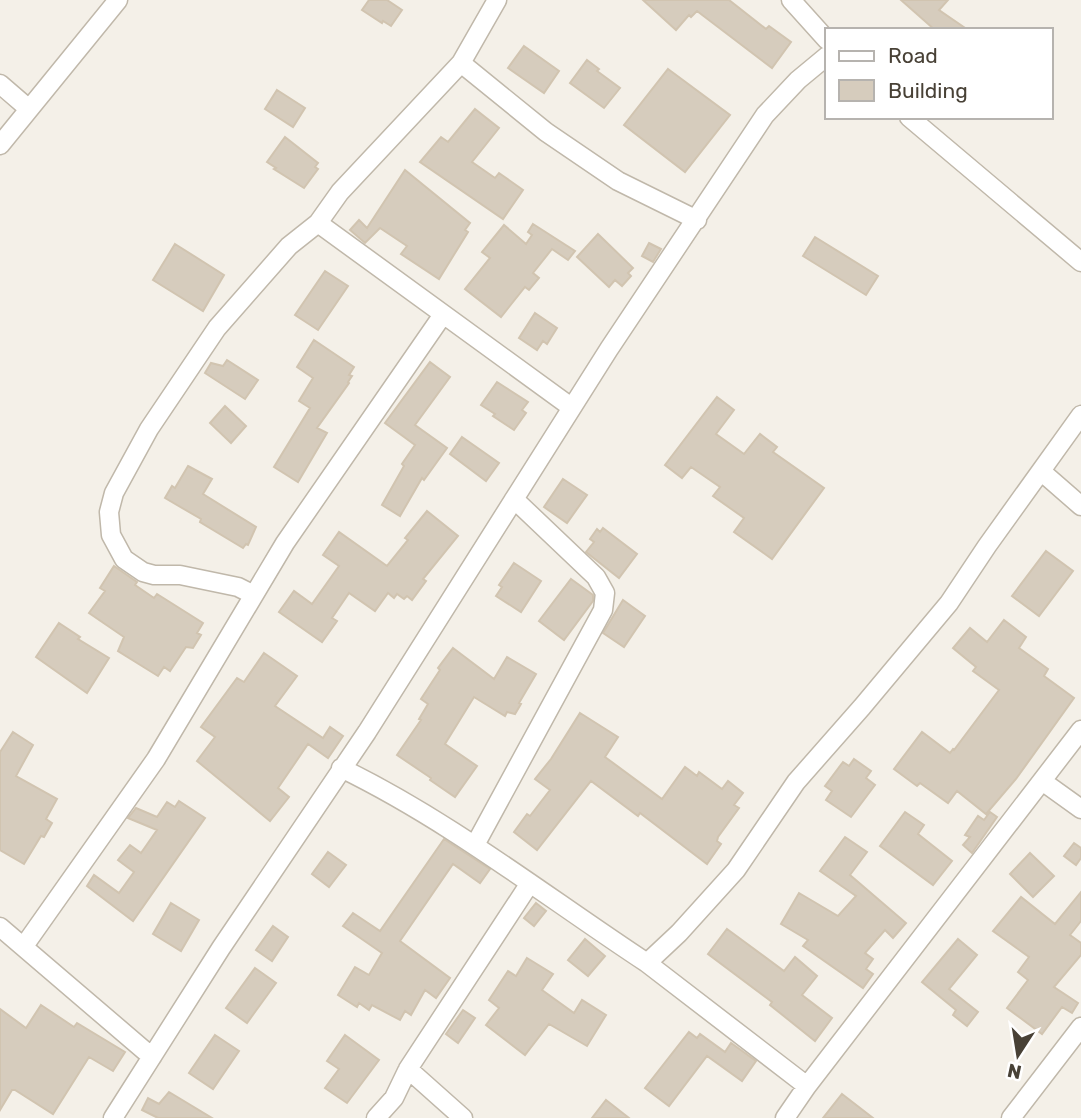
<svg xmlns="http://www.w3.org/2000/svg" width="1081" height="1118" font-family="Rubik,sans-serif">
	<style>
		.building { fill: #d6ccbd; stroke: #d1c4b0; stroke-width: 2 }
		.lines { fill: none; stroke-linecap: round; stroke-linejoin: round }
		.minor-casing { stroke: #c0b8aa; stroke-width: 21 }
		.minor { stroke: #fff; stroke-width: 18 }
	</style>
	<rect width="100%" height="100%" fill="#f4f0e8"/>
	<path class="building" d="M369 0H387L402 10 391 26 383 21 382 23 362 10Z
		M643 0H729L766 29 769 26 791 42 772 68 697 11 691 17 689 15 676 30Z
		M901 0H948L939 10 968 30H935Z
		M524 46 559 71 544 93 508 68Z
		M587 60 599 69 597 71 620 88 604 108 570 83Z
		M668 69 730 115 685 172 624 125Z
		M277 90 305 108 293 127 265 109Z
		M475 109 499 128 472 162 495 178 499 173 523 190 503 219 420 162 441 137 448 142Z
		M285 137 318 163 315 167 318 169 304 188 274 169 276 168 267 162Z
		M405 170 470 223 465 230 468 232 439 279 401 254 407 246 380 228 365 243 350 230 359 220 367 228Z
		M533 224 575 251 568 260 552 249 533 273 539 278 529 290 525 287 501 317 465 289 490 258 482 252 504 225 526 244 532 235 528 232Z
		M598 234 633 268 628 273 631 276 622 286 615 280 609 287 577 257Z
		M815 237 878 276 866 295 803 256Z
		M649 243 661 249 653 262 642 256Z
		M175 244 224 275 203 311 153 280Z
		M325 271 348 286 318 330 295 315Z
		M535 313 557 328 547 344 543 341 537 350 519 338Z
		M314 340 354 367 349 375 352 376 348 382 349 383 317 428 327 433 298 482 274 467 310 408 299 401 313 378 297 367Z
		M227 360 258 380 245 399 205 373 211 363 223 366Z
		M430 362 450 377 415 425 447 448 424 480 422 478 400 516 382 505 404 466 402 464 415 445 385 423Z
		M497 382 528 402 522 410 526 413 514 430 493 416 495 414 481 405Z
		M717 397 734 410 716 434 744 454 760 434 777 447 773 452 824 488 772 559 734 532 744 518 713 496 720 487 691 467 682 478 665 465Z
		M225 406 246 426 231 443 210 423Z
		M462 437 499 463 486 481 450 454Z
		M188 466 212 479 203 494 256 527 248 545 246 544 243 548 200 522 201 519 165 498 172 486 175 488Z
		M563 479 587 495 567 523 544 507Z
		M427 511 458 536 423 579 426 581 412 600 407 596 404 599 397 594 394 598 388 593 375 611 349 593 332 618 337 621 322 642 279 612 294 591 312 604 339 566 323 555 339 532 387 566 408 540 405 538Z
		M603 528 637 554 619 578 586 552 594 542 590 539 597 529 600 532Z
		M1046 551 1073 571 1039 616 1012 596Z
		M514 563 541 581 521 612 496 596 502 587 499 585Z
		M114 566 137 582 135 585 154 598 157 594 203 623 197 633 201 635 193 648 186 647 170 671 164 667 158 676 118 651 124 637 89 613 105 591 100 588Z
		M571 579 593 595V601L564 640 539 621Z
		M623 600 645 616 624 647 603 633Z
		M1004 620 1026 637 1019 648 1048 669 1044 676 1074 698 1016 779 986 814 957 791 948 803 920 783 917 786 894 769 922 732 950 753 953 749 954 750 999 690 973 671 976 667 953 648 970 628 987 642Z
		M59 623 80 637 78 639 109 658 87 693 36 657Z
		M453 648 494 679 507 657 536 674 519 703 521 704 515 714 507 712 505 716 474 697 445 744 477 766 455 797 430 780 431 778 397 755 421 720 419 719 428 704 421 699 440 670 438 668Z
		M264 653 297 676 275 706 323 738 330 727 343 736 328 758 308 744 278 788 289 797 270 821 197 761 215 737 201 727 237 678 244 682Z
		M580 713 618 737 605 757 662 799 685 767 697 776 699 772 722 789 728 781 743 793 734 805 739 808 718 837 717 841 721 844 707 864 640 813 638 816 591 781 537 850 514 832 527 814 530 816 550 790 535 779 551 759Z
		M13 732 33 745 16 776 57 799 46 819 52 823 44 837 41 836 24 864 0 850V752Z
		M854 759 871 771 866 778 875 785 851 817 826 800 832 791 825 786 843 762 849 766Z
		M179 801 205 818 133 921 87 886 94 875 119 893 134 872 118 860 130 845 141 853 157 830 128 818 136 808 157 817 167 802 175 807Z
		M905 812 924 825 918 834 952 861 933 885 880 846Z
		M990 812 997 817 972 853 963 845 970 837 965 835 978 816 984 820Z
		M845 837 867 852 850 875 906 923 893 938 885 930 865 953 873 959 866 969 873 974 863 988 803 946 808 940 781 924 799 893 838 916 856 896 820 871Z
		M444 839 490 869 480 883 453 864 400 941 450 978 436 998 425 990 411 1015 405 1011 400 1020 372 1005 369 1010 359 1003 357 1007 338 995 355 967 369 975 382 953 343 926 353 913 380 931Z
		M1074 843 1081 848V858L1076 865 1064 856Z
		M328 852 346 865 329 887 312 874Z
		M1030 853 1054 876 1033 897 1010 874Z
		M1081 892V921L1070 935 1081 943V955L1054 987 1078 1003 1072 1013 1062 1007 1042 1034 1007 1008 1028 980 1018 972 1029 957 993 931 1021 897 1055 924Z
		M171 903 199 920 181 951 153 934Z
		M536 903 546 911 534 926 524 918Z
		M273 926 288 937 272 961 256 950Z
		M727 929 784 971 795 957 817 976 802 995 832 1018 815 1041 770 1005 772 1002 708 954Z
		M585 939 605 956 588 976 568 960Z
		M958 939 977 955 949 989 978 1012 967 1026 953 1015 956 1010 922 982Z
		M527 958 553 974 542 990 574 1013 582 1000 606 1015 587 1046 549 1024 525 1055 486 1025 499 1008 489 1000 508 971 516 976Z
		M255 968 276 983 247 1023 226 1008Z
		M41 1005 74 1027 77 1023 125 1052 113 1071 89 1057 53 1114 15 1090H12L0 1110V1009L26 1028Z
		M463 1010 475 1018 458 1043 446 1034Z
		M689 1032 697 1038 700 1034 725 1052 731 1043 756 1061 742 1081 707 1056 669 1106 645 1088Z
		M215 1035 239 1051 213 1089 189 1073Z
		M345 1035 379 1060 347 1103 325 1088 339 1069 327 1061Z
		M169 1092 212 1118H158L142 1110 148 1098 159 1104Z
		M842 1094 873 1118H823Z
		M606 1100 629 1118H592Z"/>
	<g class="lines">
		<defs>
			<path id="minor" d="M791 0 827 40
				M461 63 546 132 618 181 697 220
				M0 84 29 109
				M909 117 1081 262
				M0 145 118 0
				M318 223 571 407
				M1042 472 1081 506
				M254 595 238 587 180 575H154L143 572 124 559 111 535 109 512 114 493 149 429 217 328 289 246 318 223 340 192 461 63 497 0
				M341 768C450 821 545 896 647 963L679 933 736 870 796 782 862 707 949 603 987 546 1081 415
				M1042 781 1081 809
				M475 845 603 610 605 593 596 577 514 499
				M0 927 152 1057
				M24 946 156 759 285 543 442 316
				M647 963 807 1086
				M408 1069 463 1118
				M113 1118 221 948 367 732 609 349 765 115 798 80 827 56
				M376 1118 394 1098 408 1069 530 883
				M785 1118 807 1086 1081 730
				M1011 1118 1081 1027"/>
		</defs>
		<use href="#minor" class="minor-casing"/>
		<use href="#minor" class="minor"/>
	</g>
	<rect x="825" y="28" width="228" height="91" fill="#ffffff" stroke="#b6b3af" stroke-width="2"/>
	<rect x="839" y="51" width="35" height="10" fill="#ffffff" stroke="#b6b3af" stroke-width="2"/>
	<text x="888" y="63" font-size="21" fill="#484136">Road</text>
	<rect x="839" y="80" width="35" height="21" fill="#d6ccbd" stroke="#b6b3af" stroke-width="2"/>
	<text x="888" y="98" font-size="21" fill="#484136">Building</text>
	<g transform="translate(1018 1055) rotate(192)" stroke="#ffffff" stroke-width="5" paint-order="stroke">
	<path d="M0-5L12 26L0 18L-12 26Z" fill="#484136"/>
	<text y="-10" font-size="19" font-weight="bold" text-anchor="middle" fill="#484136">N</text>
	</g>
</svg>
